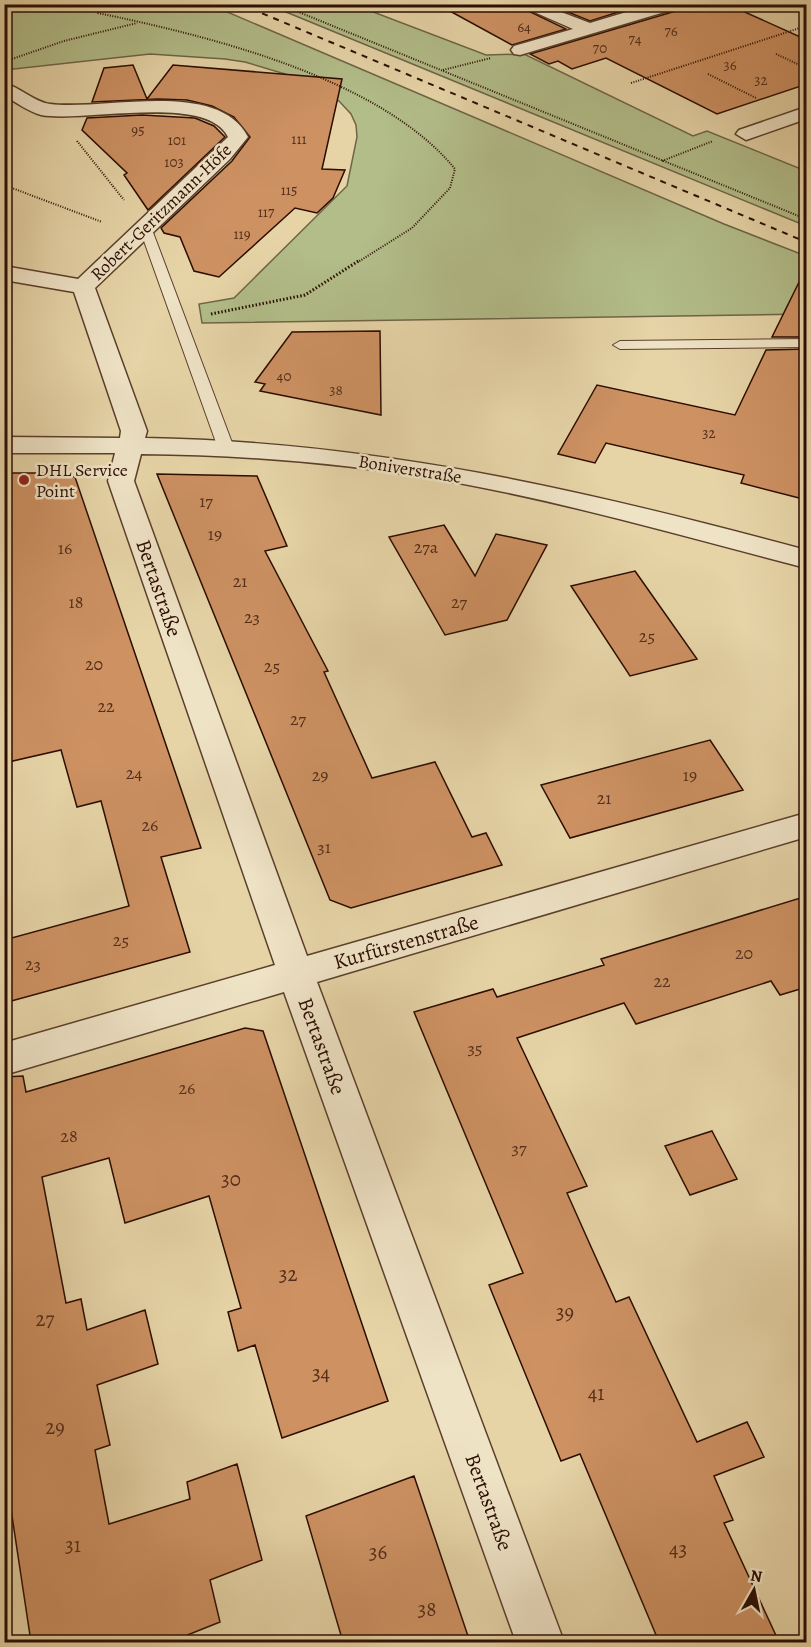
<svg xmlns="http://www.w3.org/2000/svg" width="811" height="1647" font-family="Alegreya,serif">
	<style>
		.green { fill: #b2bd89; stroke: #6e6546; stroke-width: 1.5 }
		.building { fill: #cd9162; stroke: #2b0d02; stroke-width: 1.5 }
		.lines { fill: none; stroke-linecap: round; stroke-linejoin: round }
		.lane-casing { stroke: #5a3f2b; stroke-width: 2 }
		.street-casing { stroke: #5a3f2b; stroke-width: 3 }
		.path-far1 { stroke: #2b0d02; stroke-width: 2; stroke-dasharray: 1 1.5; stroke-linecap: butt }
		.path { stroke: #2b0d02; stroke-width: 3; stroke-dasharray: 1.5 2; stroke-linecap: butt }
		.lane { fill: #efe3c6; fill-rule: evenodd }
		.street { fill: #efe3c6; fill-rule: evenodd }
		.rail { stroke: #2b0d02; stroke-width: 2; stroke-dasharray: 6 6; stroke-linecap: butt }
		.poi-dot { fill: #8f2418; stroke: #efe3c6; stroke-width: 2 }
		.labels { text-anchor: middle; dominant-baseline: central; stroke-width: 5; stroke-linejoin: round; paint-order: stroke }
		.far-number-label { font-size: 15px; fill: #542e1a }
		.far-street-label { font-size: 18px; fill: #2b0d02; stroke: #efe3c6 }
		.far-poi-label { font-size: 18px; fill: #2b0d02; stroke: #efe3c6; text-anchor: start }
		.number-label { font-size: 18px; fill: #542e1a }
		.street-label { font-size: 21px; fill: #2b0d02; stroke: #efe3c6 }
		.near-number-label { font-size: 21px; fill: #542e1a }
	</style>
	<rect width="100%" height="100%" fill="#e6d4a7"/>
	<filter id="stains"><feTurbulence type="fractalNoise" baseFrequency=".00333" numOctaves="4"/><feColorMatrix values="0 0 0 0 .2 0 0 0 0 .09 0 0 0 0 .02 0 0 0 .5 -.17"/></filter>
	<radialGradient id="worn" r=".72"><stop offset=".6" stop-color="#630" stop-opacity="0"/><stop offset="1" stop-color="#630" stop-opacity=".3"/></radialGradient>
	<path class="green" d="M4 5H211L724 224 806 256V314L202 323 199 304 234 298 347 186 357 137 356 125 351 114 339 101 285 74 245 62 225 59 150 54 5 70Z
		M269 5H355L486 55 524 54 693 136 707 131 806 171V226Z"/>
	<path class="building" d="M437 4H514L566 29 512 45Z
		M548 4H644L590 21Z
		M682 4H727L807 40V84L717 114 606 58 572 69 558 61 549 64 530 54 679 10Z
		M133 65 147 99 173 65 342 79 322 169 345 170 333 198 317 213 295 208 219 277 194 271 180 237 164 233 161 228 232 161 250 137 234 117 212 106 187 100 158 99 92 102 104 68Z
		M142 115 195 118 214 126 225 137 148 210 124 175 127 173 82 130 87 118Z
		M807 266V337H772Z
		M380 331 381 415 260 391 265 384 255 382 292 332Z
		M807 349V500L741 483 744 475 606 443 595 463 558 454 597 385 735 415 766 350Z
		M4 473H60L75 477 201 848 161 857 190 952 4 1003V940L129 906 101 801 77 807 61 750 4 763Z
		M157 474 257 476 287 546 265 551 328 671 324 672 372 778 435 762 472 837 486 833 502 865 351 908 330 900Z
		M444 525 475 576 496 534 547 545 507 620 445 635 389 537Z
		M635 571 697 659 630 676 571 586Z
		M710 740 743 790 570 838 541 785Z
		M807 896V987L780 995 771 981 636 1024 624 1003 517 1038 587 1186 567 1193 592 1249 616 1302 629 1297 697 1442 747 1422 764 1457 714 1476 733 1520 724 1523 779 1642H659L580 1454 561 1461 493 1295 489 1285 523 1273 414 1012 493 989 497 997 604 965 601 959Z
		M245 1028 263 1031 388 1401 282 1438 255 1345 238 1351 228 1312 241 1308 209 1196 125 1223 109 1158 42 1177 66 1303 81 1299 87 1330 145 1310 158 1364 97 1385 110 1445 95 1450 109 1524 190 1499 187 1482 237 1464 262 1560 210 1580 220 1622 170 1642H31L4 1463V1077L23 1076 26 1092Z
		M712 1131 737 1179 690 1195 665 1146Z
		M414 1476 470 1642H343L306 1516Z"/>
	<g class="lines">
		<defs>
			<path id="lane" d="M145 223 151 227 234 448 231 451 226 453 218 448 139 227Z
				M806 339V347L620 349 613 345 620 341Z"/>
			<path id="street" d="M516 4H540L590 23 653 4H680L678 8 520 55 514 54 511 50 514 46 573 29Z
				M4 83C20 87 34 102 50 104 103 111 218 78 248 137L230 159 95 288 147 431 145 438C377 442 584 490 806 550V568C687 537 569 503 448 481 346 463 244 455 141 454L134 481 307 956 806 813V837L317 982 564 1642H516L284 992 4 1075V1043L275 965 108 481 115 453H4V437L120 438 121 431 74 292 4 280V266L78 279 228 137C207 93 83 123 41 115 29 112 16 102 4 96Z
				M806 107V119L746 140 736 134 739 130Z"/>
		</defs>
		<use href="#lane" class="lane-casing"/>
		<use href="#street" class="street-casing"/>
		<path class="path-far1" d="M89 4 98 13C209 36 381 78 455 169L450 188 412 228 358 262
			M279 4 806 219
			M776 54 806 68
			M12 59 64 41 137 23
			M443 70 491 58
			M708 74 756 98
			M631 83 806 26
			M77 141 124 200
			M662 161 713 141
			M4 185 102 222"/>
		<path class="path" d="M211 314 305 295 360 260"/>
		<use href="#lane" class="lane"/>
		<use href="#street" class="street"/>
		<path class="rail" d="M240 4 806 242"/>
	</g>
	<circle class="poi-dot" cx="24" cy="480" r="6"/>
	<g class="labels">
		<g class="far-number-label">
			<text x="524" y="27">64</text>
			<text x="671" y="31">76</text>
			<text x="635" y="39">74</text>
			<text x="600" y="48">70</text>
			<text x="730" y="65">36</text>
			<text x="761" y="80">32</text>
			<text x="138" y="130">95</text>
			<text x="299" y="139">111</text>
			<text x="177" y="140">101</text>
			<text x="174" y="162">103</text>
			<text x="289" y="190">115</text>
			<text x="266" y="212">117</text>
			<text x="242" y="234">119</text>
			<text x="284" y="376">40</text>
			<text x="336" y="390">38</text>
			<text x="709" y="433">32</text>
		</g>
		<g class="far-street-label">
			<text transform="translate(161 212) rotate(-44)">Robert-Geritzmann-Höfe</text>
			<text transform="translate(410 469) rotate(9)">Boniverstraße</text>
		</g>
		<g class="far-poi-label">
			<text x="36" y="470">DHL Service<tspan x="36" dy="21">Point</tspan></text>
		</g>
		<g class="number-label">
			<text x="206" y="501">17</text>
			<text x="215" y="534">19</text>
			<text x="426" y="547">27a</text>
			<text x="65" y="548">16</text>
			<text x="240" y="581">21</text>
			<text x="76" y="602">18</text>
			<text x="459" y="602">27</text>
			<text x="252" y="617">23</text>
			<text x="647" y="636">25</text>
			<text x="94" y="664">20</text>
			<text x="272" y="666">25</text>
			<text x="106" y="706">22</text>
			<text x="298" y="719">27</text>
			<text x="134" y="773">24</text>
			<text x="320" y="775">29</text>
			<text x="690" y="775">19</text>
			<text x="604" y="798">21</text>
			<text x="150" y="825">26</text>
			<text x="324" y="847">31</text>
			<text x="121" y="940">25</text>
			<text x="744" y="953">20</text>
			<text x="33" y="964">23</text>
			<text x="662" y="981">22</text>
			<text x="475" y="1048">35</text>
			<text x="187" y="1088">26</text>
			<text x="69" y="1136">28</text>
			<text x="519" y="1148">37</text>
		</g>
		<g class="street-label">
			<text transform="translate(159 588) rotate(71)">Bertastraße</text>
			<text transform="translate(406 942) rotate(-16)">Kurfürstenstraße</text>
			<text transform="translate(322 1046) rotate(70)">Bertastraße</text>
			<text transform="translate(489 1502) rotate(70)">Bertastraße</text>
		</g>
		<g class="near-number-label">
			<text x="231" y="1179">30</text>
			<text x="288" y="1274">32</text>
			<text x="565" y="1312">39</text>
			<text x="45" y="1319">27</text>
			<text x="321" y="1373">34</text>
			<text x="596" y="1393">41</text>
			<text x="55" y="1427">29</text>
			<text x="73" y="1545">31</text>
			<text x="678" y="1549">43</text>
			<text x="378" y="1552">36</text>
			<text x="427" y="1609">38</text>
		</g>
	</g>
	<rect width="811" height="1647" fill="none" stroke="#e6d4a7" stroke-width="24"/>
	<rect x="6" y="6" width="799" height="1635" fill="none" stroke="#2b0d02" stroke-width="3"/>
	<rect x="12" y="12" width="787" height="1623" fill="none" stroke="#2b0d02" stroke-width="1.5"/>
	<g transform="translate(754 1590) rotate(9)" stroke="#efe3c6" stroke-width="4.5" paint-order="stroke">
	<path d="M0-4.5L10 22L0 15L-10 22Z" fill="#2b0d02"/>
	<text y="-9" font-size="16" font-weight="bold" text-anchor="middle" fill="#2b0d02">N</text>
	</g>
	<rect width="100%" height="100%" filter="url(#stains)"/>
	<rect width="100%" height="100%" fill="url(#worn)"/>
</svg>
